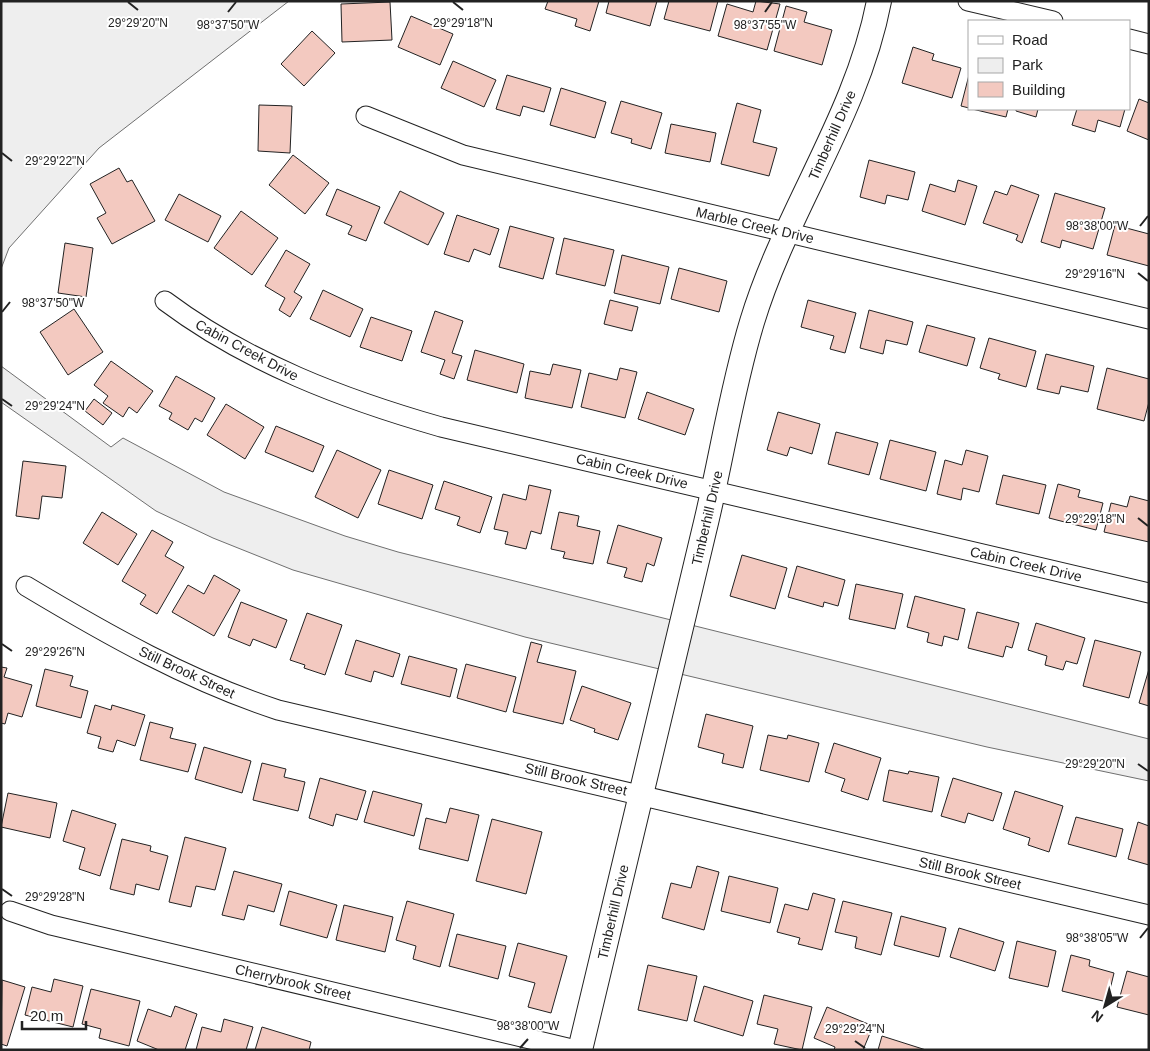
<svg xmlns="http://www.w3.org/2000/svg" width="1150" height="1051" font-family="Helvetica,sans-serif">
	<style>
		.green { fill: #eee; stroke: #6f6f6f }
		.building { fill: #f3c9c0; stroke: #222 }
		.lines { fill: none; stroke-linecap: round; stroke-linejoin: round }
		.minor-casing { stroke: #222; stroke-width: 21 }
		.tertiary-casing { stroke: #222; stroke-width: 26 }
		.minor { stroke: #fff; stroke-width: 19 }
		.tertiary { stroke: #fff; stroke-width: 24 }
		.ticks { fill: none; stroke: #222; stroke-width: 2 }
		.labels { text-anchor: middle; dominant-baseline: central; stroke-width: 4; stroke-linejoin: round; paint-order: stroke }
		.street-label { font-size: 14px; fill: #222; stroke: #fff }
		.ticks-label { font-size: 12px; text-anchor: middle; fill: #222; stroke: #fff; stroke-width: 4; stroke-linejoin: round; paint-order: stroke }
	</style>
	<rect width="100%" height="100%" fill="#fff"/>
	<path class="green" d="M1 1H289L99 148 9 248 1 269Z
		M1 366 111 447 123 438 224 492 345 536 398 552 1149 739V781L987 747 525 637 293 570 213 538 156 511 1 402Z"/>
	<path class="building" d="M548 1H599L590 31 575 26 577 19 545 9Z
		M609 1H657L650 26 606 13Z
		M669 1H718L710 31 664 19Z
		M756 1 780 4 767 50 718 36 727 4 753 12Z
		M390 2 392 40 342 42 341 4Z
		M786 6 807 12 804 22 832 30 822 65 774 51Z
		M411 16 453 34 440 65 398 47Z
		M312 31 335 53 304 86 281 64Z
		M913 47 934 54 932 60 961 68 952 98 902 83Z
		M453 61 496 80 484 107 441 88Z
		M507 75 551 88 544 112 523 106 520 116 496 109Z
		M969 75V108L961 106Z
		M561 88 606 102 595 138 550 125Z
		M1139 99 1149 103V140L1127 131Z
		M621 101 662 113 651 149 631 143 632 139 611 133Z
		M737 103 761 110 753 142 777 148 769 176 721 164Z
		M259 105 292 106 290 153 258 151Z
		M972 109H1008L1006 117Z
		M1016 109H1038L1036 117 1016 111Z
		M1077 109H1125L1120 127 1098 120 1095 132 1072 125Z
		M671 124 716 133 710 162 665 153Z
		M293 155 329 183 305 214 269 185Z
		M869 160 915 172 908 200 887 195 885 204 860 197Z
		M119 168 127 182 132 180 155 221 112 244 97 218 106 213 90 184Z
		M958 180 977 186 965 225 922 211 930 184 955 192Z
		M1011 185 1039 195 1022 243 1016 240 1018 235 983 223 995 191 1007 195Z
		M337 189 380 207 366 241 348 234 352 226 326 215Z
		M400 191 444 213 428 245 384 223Z
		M1055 193 1105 208 1093 249 1062 240 1060 248 1041 242Z
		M179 194 221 216 208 242 165 220Z
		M241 211 278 238 252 275 214 248Z
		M457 215 499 229 490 255 474 249 469 262 444 254Z
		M1115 225 1149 234V266L1107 255Z
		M510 226 554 238 543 279 499 267Z
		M564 238 614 250 605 286 556 274Z
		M65 243 93 248 86 297 58 293Z
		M286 250 310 264 294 292 302 297 290 317 279 310 285 298 265 286Z
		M622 255 669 267 660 304 614 293Z
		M679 268 727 281 719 312 671 299Z
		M323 290 363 309 350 337 310 319Z
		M610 300 638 307 632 331 604 324Z
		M808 300 856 313 845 353 830 349 834 336 801 327Z
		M74 309 103 352 68 375 40 332Z
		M869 310 913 322 907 345 886 340 883 354 860 348Z
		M435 311 463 321 452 353 462 356 454 379 440 374 445 360 421 352Z
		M371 317 412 331 402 361 360 347Z
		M927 325 975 338 967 366 919 352Z
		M989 338 1036 351 1026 387 998 379 1000 374 980 368Z
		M475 350 524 364 517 393 467 380Z
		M1046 354 1094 366 1088 392 1061 386 1059 394 1037 389Z
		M111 361 153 391 137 413 129 407 123 417 103 403 108 396 94 385Z
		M553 364 581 370 572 408 525 398 530 371 550 375Z
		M620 368 637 372 625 418 581 407 589 373 617 380Z
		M1107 368 1149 379V402L1144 421 1097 409Z
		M176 376 215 398 202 422 195 418 188 430 169 419 172 413 159 406Z
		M647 392 694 409 685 435 638 419Z
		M94 399 112 413 103 425 85 411Z
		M226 404 264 427 245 459 207 435Z
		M778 412 820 424 812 454 790 447 787 456 767 450Z
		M276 426 324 446 313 472 265 452Z
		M836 432 878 443 869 475 828 464Z
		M890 440 936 452 926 491 880 479Z
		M337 450 381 470 358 518 315 497Z
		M966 450 988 456 979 492 963 488 961 500 937 494 945 460 962 465Z
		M23 461 66 466 62 498 42 496 39 519 16 516Z
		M389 470 433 485 422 519 378 504Z
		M1003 475 1046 485 1039 514 996 504Z
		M444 481 492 497 480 533 457 525 460 517 435 509Z
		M1058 484 1080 490 1078 497 1103 503 1096 530 1049 518Z
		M529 485 551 490 541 534 531 531 526 549 505 544 508 532 494 529 503 494 526 500Z
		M1130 496 1149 501V542L1104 532 1111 503 1127 507Z
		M102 512 137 534 118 565 83 543Z
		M559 512 579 516 577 526 600 531 593 564 563 558 565 552 551 549Z
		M618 525 662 538 654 566 647 563 642 582 624 577 627 568 607 563Z
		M152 530 173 542 165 556 184 567 157 614 140 604 146 595 122 581Z
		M742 555 787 568 775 609 730 596Z
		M797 566 845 580 838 606 824 602 823 607 788 597Z
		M214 575 240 590 214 636 172 612 188 585 204 594Z
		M856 584 903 594 895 629 849 619Z
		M915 596 965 609 958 640 944 636 942 646 927 642 929 633 907 627Z
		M241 602 287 620 276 648 253 639 250 646 228 637Z
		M977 612 1019 623 1012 648 1006 646 1003 657 968 648Z
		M307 613 342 625 325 675 304 668 305 665 290 660Z
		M1036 623 1085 638 1077 664 1066 661 1063 670 1045 665 1047 656 1028 650Z
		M356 640 400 654 393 677 374 671 371 682 345 674Z
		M1095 640 1141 652 1129 698 1083 686Z
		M531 642 542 645 537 662 576 671 563 724 513 712Z
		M409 656 457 669 450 697 401 684Z
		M466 664 516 677 506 712 457 698Z
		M1 667 7 668 4 677 32 685 22 717 8 713 5 724 1 723Z
		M45 669 73 676 70 686 88 691 81 718 36 706Z
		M1149 669V706L1139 703Z
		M582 686 631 703 618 740 594 732 595 729 570 720Z
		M95 705 111 710 112 705 145 715 135 746 117 740 113 752 98 748 101 737 87 733Z
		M706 714 753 726 743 768 722 763 724 754 698 747Z
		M150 722 173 728 170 738 196 744 188 772 140 760Z
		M768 735 787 739 788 735 819 743 809 782 760 770Z
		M834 743 881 758 868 800 841 791 845 779 825 772Z
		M204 747 251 761 242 793 195 779Z
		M262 763 286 769 284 777 305 782 298 811 253 800Z
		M889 770 908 774 909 771 939 777 932 812 883 801Z
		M320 778 366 791 357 820 336 814 333 826 309 818Z
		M953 778 1002 793 993 821 968 813 965 823 941 816Z
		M373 791 422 804 414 836 364 822Z
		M1015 791 1063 806 1049 852 1028 845 1030 838 1003 829Z
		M8 793 57 803 50 838 1 827Z
		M450 808 479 815 468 861 419 849 426 818 446 823Z
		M72 810 116 824 100 876 79 869 85 848 63 841Z
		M1076 817 1123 829 1116 857 1068 844Z
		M492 819 542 832 526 894 476 881Z
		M1138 822 1149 826V865L1128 859Z
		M185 837 226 848 215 890 196 886 191 907 169 902Z
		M122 839 151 846 150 851 168 856 159 890 136 884 134 895 110 889Z
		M697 866 719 872 704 930 662 918 671 883 691 888Z
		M234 871 282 884 274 912 248 905 244 920 222 915Z
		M729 876 778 888 770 923 721 911Z
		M289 891 337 905 327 938 280 925Z
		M813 893 835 899 822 950 798 944 800 938 777 932 785 904 808 910Z
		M407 901 454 914 440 967 413 959 416 946 396 940Z
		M843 901 892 913 881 955 855 948 857 937 835 932Z
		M344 905 393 917 385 952 336 940Z
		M901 916 946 928 939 957 894 945Z
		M959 928 1004 942 995 971 950 957Z
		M457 934 506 946 498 979 449 966Z
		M1017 941 1056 951 1048 987 1009 978Z
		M518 943 567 956 551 1013 528 1007 535 983 509 976Z
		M1071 955 1090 960 1089 966 1114 973 1107 1002 1062 991Z
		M648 965 697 976 687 1021 638 1010Z
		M1127 971 1149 977V1015L1117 1007Z
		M54 979 83 986 73 1027 25 1015 32 987 51 992Z
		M2 980 25 987 7 1046 1 1044Z
		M704 986 753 1001 743 1036 694 1021Z
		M91 989 140 1001 129 1046 99 1038 101 1029 82 1024Z
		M764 995 812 1007 802 1050 774 1044 778 1029 757 1024Z
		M175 1006 197 1014 185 1050H159L137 1041 148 1009 171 1017Z
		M827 1007 873 1026 863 1050H834L835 1047 814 1038Z
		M224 1019 253 1027 246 1050H196L202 1027 221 1032Z
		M262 1027 311 1042 309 1050H255Z
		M882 1036 926 1050H878Z"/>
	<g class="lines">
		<defs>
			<path id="minor" d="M968 1 1053 21
				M1129 39 1149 44
				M366 116 463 155 1149 319
				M165 301C248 363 343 399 441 427L1149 593
				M26 586C106 634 189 681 278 710L1149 915
				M10 911 51 925 576 1050"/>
			<path id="tertiary" d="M580 1050C621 877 663 704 704 531 721 462 731 391 752 322 785 212 857 116 879 1"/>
		</defs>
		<use href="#minor" class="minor-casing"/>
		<use href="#tertiary" class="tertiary-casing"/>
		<use href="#minor" class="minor"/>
		<use href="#tertiary" class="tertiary"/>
	</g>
	<path class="ticks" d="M128 2 138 10M453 2 463 10M228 12 236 2M765 12 772 2M2 153 12 161M1140 226 1148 216M1138 273 1148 281M2 312 10 302M2 399 12 406M1138 518 1148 526M2 644 12 651M1138 764 1148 771M2 889 12 896M1140 938 1148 928M855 1041 865 1048M520 1048 528 1039"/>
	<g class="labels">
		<g class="street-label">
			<text transform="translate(832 135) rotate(-66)">Timberhill Drive</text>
			<text transform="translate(755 225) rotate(13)">Marble Creek Drive</text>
			<text transform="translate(247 350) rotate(28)">Cabin Creek Drive</text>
			<text transform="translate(632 471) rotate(13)">Cabin Creek Drive</text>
			<text transform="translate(707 518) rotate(-77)">Timberhill Drive</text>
			<text transform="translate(1026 564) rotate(13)">Cabin Creek Drive</text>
			<text transform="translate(187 672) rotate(25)">Still Brook Street</text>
			<text transform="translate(576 779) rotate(13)">Still Brook Street</text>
			<text transform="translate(970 873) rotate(13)">Still Brook Street</text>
			<text transform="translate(613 912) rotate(-77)">Timberhill Drive</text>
			<text transform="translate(293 982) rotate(13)">Cherrybrook Street</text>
		</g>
	</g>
	<g class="ticks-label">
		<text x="138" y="27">29°29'20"N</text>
		<text x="463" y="27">29°29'18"N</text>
		<text x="228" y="29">98°37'50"W</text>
		<text x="765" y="29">98°37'55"W</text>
		<text x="55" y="165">29°29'22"N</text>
		<text x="1097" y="230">98°38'00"W</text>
		<text x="1095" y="278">29°29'16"N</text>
		<text x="53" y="307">98°37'50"W</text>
		<text x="55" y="410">29°29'24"N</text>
		<text x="1095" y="523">29°29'18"N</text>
		<text x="55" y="656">29°29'26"N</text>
		<text x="1095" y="768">29°29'20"N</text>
		<text x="55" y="901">29°29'28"N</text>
		<text x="1097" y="942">98°38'05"W</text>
		<text x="528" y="1030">98°38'00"W</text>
		<text x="855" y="1033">29°29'24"N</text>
	</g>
	<rect width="1150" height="1051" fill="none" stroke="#222222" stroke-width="5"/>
	<rect x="968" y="20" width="162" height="90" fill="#ffffff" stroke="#a7a7a7"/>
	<rect x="978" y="36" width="25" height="8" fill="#ffffff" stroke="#a7a7a7"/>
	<text x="1012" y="45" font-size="15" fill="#222222">Road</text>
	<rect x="978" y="58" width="25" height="15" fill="#eeeeee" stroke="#a7a7a7"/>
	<text x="1012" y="70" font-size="15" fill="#222222">Park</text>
	<rect x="978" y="82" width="25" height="15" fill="#f3c9c0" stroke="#a7a7a7"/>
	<text x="1012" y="95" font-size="15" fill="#222222">Building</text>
	<g transform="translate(1105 1006) rotate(217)" stroke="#ffffff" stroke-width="4" paint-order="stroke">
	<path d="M0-4L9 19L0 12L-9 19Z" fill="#222222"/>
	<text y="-8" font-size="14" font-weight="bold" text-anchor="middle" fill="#222222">N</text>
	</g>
	<path d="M22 1021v8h64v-8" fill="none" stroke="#222222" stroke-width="2.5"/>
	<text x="30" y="1021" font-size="15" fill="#222222" stroke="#ffffff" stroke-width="4" paint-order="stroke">20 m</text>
</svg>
